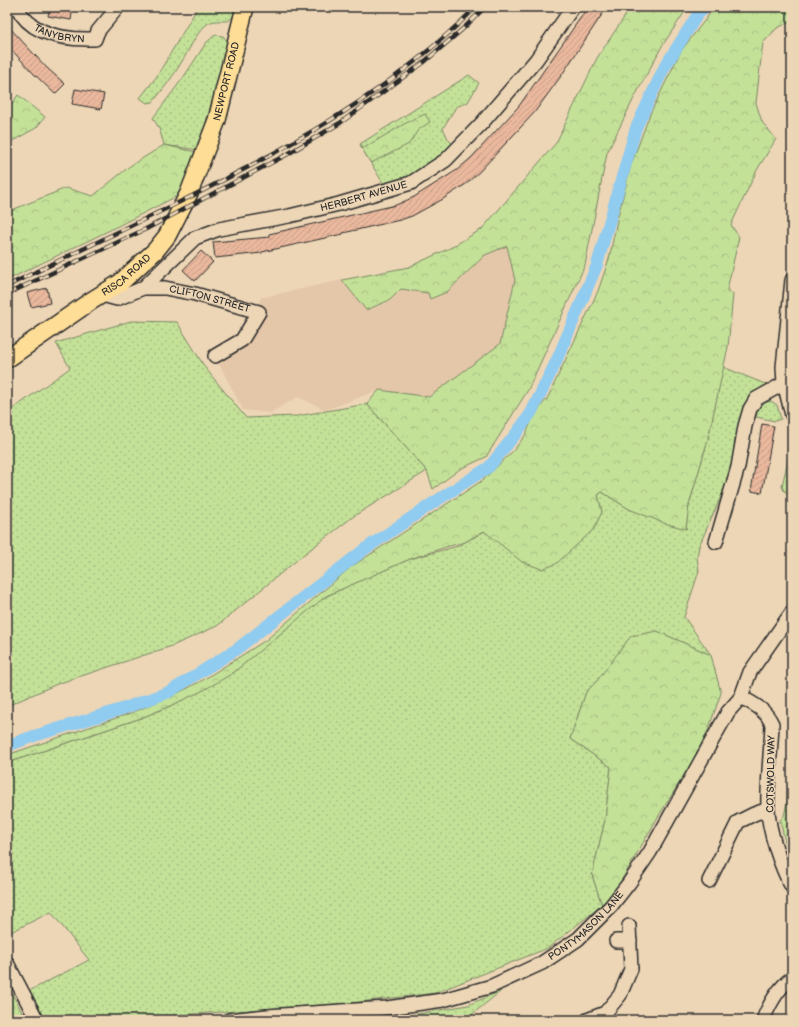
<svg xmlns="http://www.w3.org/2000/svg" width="799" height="1027" font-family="'Balsamiq Sans',sans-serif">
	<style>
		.built { fill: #e4c7a9 }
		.grass { fill: url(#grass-dots); stroke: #788662 }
		.forest { fill: url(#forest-crowns); stroke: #788662 }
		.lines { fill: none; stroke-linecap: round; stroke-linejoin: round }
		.canal { stroke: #90cbf0; stroke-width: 12 }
		.building { fill: url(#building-hatch); stroke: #2b2b2b }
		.minor-casing { stroke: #2b2b2b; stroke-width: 16 }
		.major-casing { stroke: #2b2b2b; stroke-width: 20 }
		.minor { stroke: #edd6b6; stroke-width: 13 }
		.major { stroke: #fedd96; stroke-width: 17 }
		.rail-casing { stroke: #2b2b2b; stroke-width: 4.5 }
		.rail { stroke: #edd6b6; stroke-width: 3; stroke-dasharray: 9; stroke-linecap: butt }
		.labels { text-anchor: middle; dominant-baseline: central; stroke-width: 3; stroke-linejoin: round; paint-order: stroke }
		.street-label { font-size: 10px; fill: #2b2b2b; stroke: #edd6b6 }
	</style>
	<defs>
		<pattern id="grass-dots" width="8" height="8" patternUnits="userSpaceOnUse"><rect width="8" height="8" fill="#c4e198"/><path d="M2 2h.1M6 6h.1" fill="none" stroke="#a9c183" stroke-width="1.8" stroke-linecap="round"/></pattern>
		<pattern id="forest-crowns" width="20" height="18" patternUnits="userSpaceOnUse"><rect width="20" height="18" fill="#c4e198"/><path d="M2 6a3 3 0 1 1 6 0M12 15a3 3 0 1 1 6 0" fill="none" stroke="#a9c183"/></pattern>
		<pattern id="building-hatch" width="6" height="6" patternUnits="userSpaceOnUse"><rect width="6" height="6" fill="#eab89d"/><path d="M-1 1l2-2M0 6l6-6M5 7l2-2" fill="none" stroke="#c99e87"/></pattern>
	</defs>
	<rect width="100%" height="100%" fill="#edd6b6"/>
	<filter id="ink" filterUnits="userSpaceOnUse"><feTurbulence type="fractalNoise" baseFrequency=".025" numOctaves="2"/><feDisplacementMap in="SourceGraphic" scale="8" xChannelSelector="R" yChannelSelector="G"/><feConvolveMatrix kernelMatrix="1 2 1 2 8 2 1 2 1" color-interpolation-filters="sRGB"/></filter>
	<g filter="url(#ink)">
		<path class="built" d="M507 245 515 280 500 344 429 397 379 390 326 410 298 397 270 413 243 410 215 356 242 340 259 312 260 298 342 280 366 310 389 302 401 289 428 291 430 299 447 292 485 255Z"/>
		<path class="grass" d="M198 7H237L234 16 228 21C222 21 212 20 207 24 195 34 189 51 181 63 173 77 163 89 153 102L147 103 140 98 157 76Z
			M215 35 223 36 229 43 198 150 164 145 159 128 153 118 183 78 206 43Z
			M469 75 479 83 468 102 456 107 443 128 448 139 455 147 405 180 385 186 362 149 360 144Z
			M131 321 177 322 206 369 246 418 297 416 367 404 427 471 354 516 303 555 217 626 172 646 57 684 7 706V413L70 368 56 343Z
			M723 367 770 386 756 392 735 465 699 546 697 557 699 571 684 617 711 655 657 631 596 682 586 692 570 739 611 767 605 820 592 875 602 905 548 948 435 993 351 1003 150 1017 120 1020H46L29 991 89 960 51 912 7 934V763L141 718 170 706 233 673 321 599 348 586 410 559 458 546 485 531 498 541 602 512 598 495 602 492 629 509 686 529 689 505 708 439Z
			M771 401 777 405 781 419 775 421 756 417C756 408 762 403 771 401Z
			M791 446 792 448V493L790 494 784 491 782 486Z
			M792 779V836L785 842 780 820 784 816Z
			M7 984 26 1020H7Z
			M501 991 465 1020H401L406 1016 468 1005Z"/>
		<path class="forest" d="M631 7H688L662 46 633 100 607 153 585 265 528 390 486 457 460 469 433 489 427 471 367 404 379 390 429 397 500 344 515 280 507 246 485 255 447 292 430 299 428 293 401 289 390 300 366 310 342 280 409 267 450 248 482 229 556 143 597 58Z
			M715 7H792V21L777 28 763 43 762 50 756 103 762 122 776 139 757 170 731 225 739 237 727 290 733 294 728 347 708 439 689 505 686 529 664 523 629 509 602 492 598 495 602 512 594 529 556 564 542 569 522 562 484 531 465 542 446 547 410 559 326 596 233 673 204 690 170 706 141 718 7 763V755L134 712 180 692 203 680 266 640 351 567 483 480 514 450 526 434 533 417 548 397 598 291 609 259 618 216 631 165 650 114 681 51Z
			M18 95 45 117 36 128 7 144V111Z
			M425 114 430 122 418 130 409 144 371 163 362 149 406 123Z
			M164 145 196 152 189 190 108 231 7 280V212L66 188 93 196 130 166Z
			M657 631 711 655 721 693 709 728 694 759 658 817 617 888 602 905 592 875 605 820 611 767 570 739 586 692 596 682 631 636Z"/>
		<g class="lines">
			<path class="canal" d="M7 746 34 736 122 709 169 692 237 649 365 549 430 505 489 467 515 435 531 413 556 362 597 265 636 128 664 68 698 14 705 7"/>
		</g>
		<path class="building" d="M50 7H73L71 20 48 16Z
			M588 7H607L561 76 534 113 480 171 466 184 443 199 412 216 400 220 343 233V234L262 252V253L215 258 213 242 270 237 269 234 396 205 414 197 457 170 471 158 519 106Z
			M7 25 47 68 65 84 55 94 34 74 7 45Z
			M75 89 104 94 101 109 72 104Z
			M201 251 213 262 195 281 183 270Z
			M47 288 50 303 31 307 27 293Z
			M762 424 774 426 762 493 751 491Z"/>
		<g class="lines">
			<defs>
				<g id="minor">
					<path id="s1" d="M17 7C31 36 66 40 95 39L98 31 118 7"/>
					<path d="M792 280 783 367 784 383 792 415"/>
					<path id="s2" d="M143 288H165L195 294 259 312 242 340 215 356"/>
					<path id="s3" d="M102 295 117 299 143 288 195 238 219 229 289 216 339 204 411 183 446 160 482 123 536 60 573 7"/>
					<path d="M716 542 738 467 745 426 750 409 756 399 792 379"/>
					<path d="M741 697C755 705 765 709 772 724 771 751 767 781 768 808 768 829 781 868 792 887"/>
					<path d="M709 881 738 822 754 814 768 809"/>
					<path d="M616 941H630"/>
					<path d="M7 963 37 1020"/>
					<path id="s4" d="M229 1020 267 1016 387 1008 443 1000 492 986 542 963 578 939 611 906 629 883 650 852 728 712 741 697 750 672 792 612"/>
					<path d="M587 1020 605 1013 620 995 631 969 629 926"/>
					<path d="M763 1020C769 1005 779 987 792 978"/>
				</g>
				<g id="major">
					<path id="s5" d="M7 359 91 301 120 283 155 251 167 236 189 193 217 120 245 7"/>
				</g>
			</defs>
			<use href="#minor" class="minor-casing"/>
			<use href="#major" class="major-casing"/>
			<use href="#minor" class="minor"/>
			<use href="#major" class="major"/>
			<defs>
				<path id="rail" d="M7 286C68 256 129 227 190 197 292 146 395 89 476 7
					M7 294 146 229 286 155 340 123 423 63 465 27 485 7"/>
			</defs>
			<use href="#rail" class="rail-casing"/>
			<use href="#rail" class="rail"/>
		</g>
	</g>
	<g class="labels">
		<g class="street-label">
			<text stroke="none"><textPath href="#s1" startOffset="53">TANYBRYN</textPath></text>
			<text stroke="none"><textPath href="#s5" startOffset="369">NEWPORT ROAD</textPath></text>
			<text stroke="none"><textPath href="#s3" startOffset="290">HERBERT AVENUE</textPath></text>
			<text stroke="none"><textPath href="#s5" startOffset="146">RISCA ROAD</textPath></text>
			<text stroke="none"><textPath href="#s2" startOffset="68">CLIFTON STREET</textPath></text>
			<text transform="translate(771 774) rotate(-89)">COTSWOLD WAY</text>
			<text stroke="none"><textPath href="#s4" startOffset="379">PONTYMASON LANE</textPath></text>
		</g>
	</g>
	<rect width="799" height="1027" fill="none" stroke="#edd6b6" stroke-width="24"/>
	<rect x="12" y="12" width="775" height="1003" fill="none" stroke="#2b2b2b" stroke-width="1.5" filter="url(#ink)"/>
</svg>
